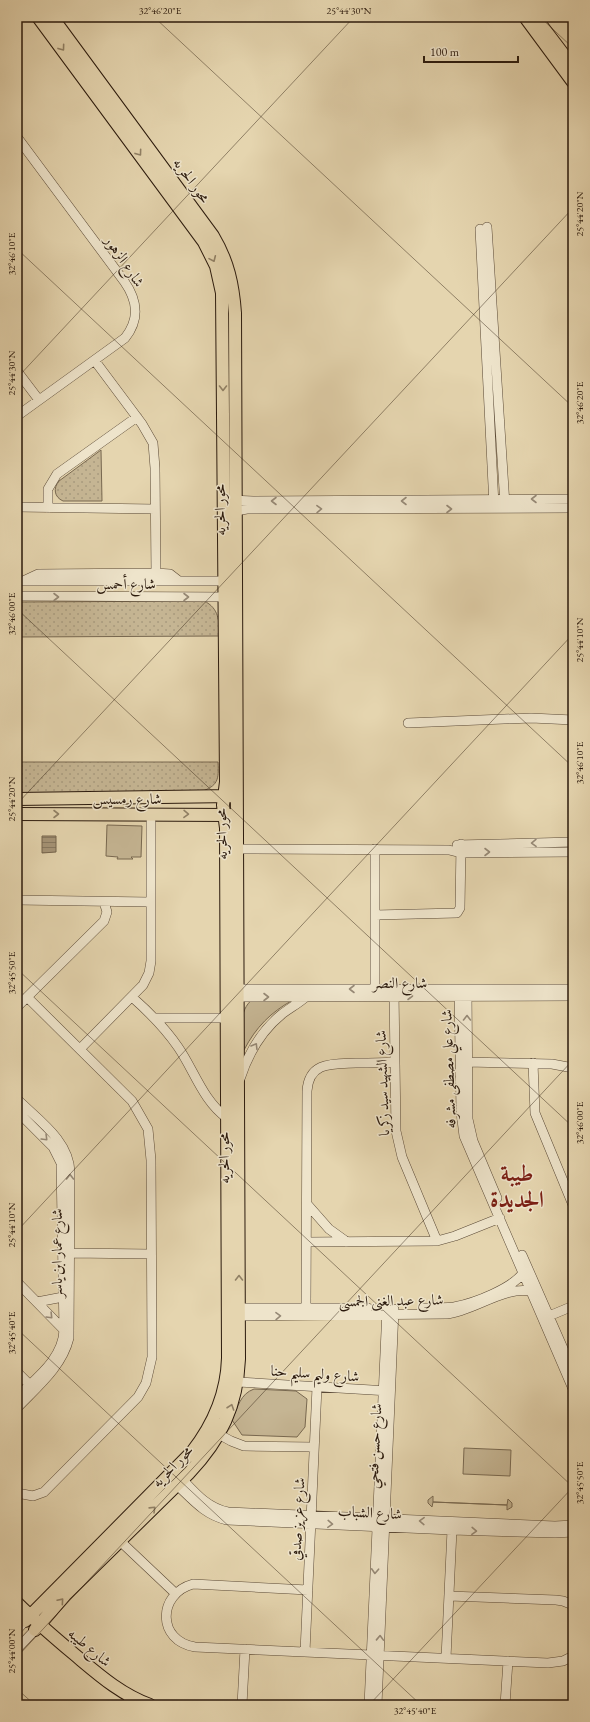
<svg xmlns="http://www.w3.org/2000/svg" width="590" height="1722" font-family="'EB Garamond',Amiri,serif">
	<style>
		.grass { fill: #c5b593; stroke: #786850 }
		.park { fill: url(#park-dots); stroke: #786850 }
		.water { fill: url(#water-rules); stroke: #75644d }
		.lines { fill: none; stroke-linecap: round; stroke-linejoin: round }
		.minor-casing { stroke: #5a4936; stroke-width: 10 }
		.major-casing { stroke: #2b1a0d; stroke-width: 14 }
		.minor { stroke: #eee4cb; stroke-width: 9 }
		.major { stroke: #e5d5af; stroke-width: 12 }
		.oneway { stroke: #918166 }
		.oneway2 { stroke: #968976 }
		.ticks { fill: none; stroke: #2b1a0d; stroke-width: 1; stroke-opacity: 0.45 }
		.labels { text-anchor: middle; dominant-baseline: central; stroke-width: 3; stroke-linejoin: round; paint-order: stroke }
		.street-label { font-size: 15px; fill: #2b1a0d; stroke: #eee4cb }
		.town-label { font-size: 23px; font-weight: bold; fill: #7a1f14; stroke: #eee4cb }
		.neatline { fill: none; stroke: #2b1a0d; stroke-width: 1.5 }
		.ticks-label { font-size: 10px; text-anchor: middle; fill: #2b1a0d }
	</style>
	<defs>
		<pattern id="park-dots" width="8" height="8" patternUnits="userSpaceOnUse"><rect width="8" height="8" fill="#c5b593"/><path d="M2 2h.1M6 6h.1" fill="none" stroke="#a99b7e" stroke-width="1.8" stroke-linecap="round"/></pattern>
		<pattern id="water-rules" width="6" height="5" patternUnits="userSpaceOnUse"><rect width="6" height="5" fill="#a69578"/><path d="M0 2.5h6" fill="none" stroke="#877961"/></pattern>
	</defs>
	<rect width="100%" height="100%" fill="#e5d5af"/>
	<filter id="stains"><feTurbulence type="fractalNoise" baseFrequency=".005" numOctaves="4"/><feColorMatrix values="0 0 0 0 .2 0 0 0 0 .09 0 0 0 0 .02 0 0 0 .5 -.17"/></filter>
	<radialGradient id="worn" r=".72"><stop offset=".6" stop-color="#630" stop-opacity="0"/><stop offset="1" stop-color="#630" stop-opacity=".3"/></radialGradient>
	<path class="grass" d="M107 825 142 826 141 857H131L133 859H117L118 857 106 856Z
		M253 999 293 1000C271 1012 256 1027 244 1050 243 1032 237 1011 253 999Z
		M254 1389 296 1391 307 1399 305 1427 297 1437 242 1435 232 1420C238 1407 240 1394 254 1389Z
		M464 1448 511 1450 510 1476 463 1474Z
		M433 1496V1502L507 1505 508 1499 512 1503V1507L507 1510V1505L433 1502 432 1507 428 1503V1500Z"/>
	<path class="park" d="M101 450 102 501H63C54 497 53 488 59 481Z
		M204 601C219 608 219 621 220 636L17 637V602Z
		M17 762H218C219 780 218 786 200 792L17 794Z"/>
	<path class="water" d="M42 836H56V852L42 853Z"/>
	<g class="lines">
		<defs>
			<path id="minor" d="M17 137 124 281C138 301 140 319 125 338L17 416
				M487 227 505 505
				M480 229 494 505
				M95 361 142 424 153 443 155 468 156 573
				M17 371 39 400
				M231 500 253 501 573 499
				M17 507 155 509
				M48 508V489L57 474 137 417
				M230 512 247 509 573 508
				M17 581H230
				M23 581 38 574 156 573 170 574 179 581
				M17 596 230 597
				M408 723 531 718 573 720
				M457 845 573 842
				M237 849 449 850 461 853 573 852
				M17 900 150 902
				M375 915 457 913 460 908 461 844
				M232 989H573
				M459 989 461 1112 464 1136 573 1389
				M467 989 468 1119 473 1141 497 1198
				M394 992 396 1131 402 1157 437 1241
				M375 994V849
				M132 997C149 1012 165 1028 178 1047 194 1070 203 1101 227 1118
				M233 997 573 996
				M17 1007 104 921 107 912 104 902
				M154 1018H227
				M80 1049 143 985 149 973 151 961V822
				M467 1062 552 1064 573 1068
				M533 1063 535 1113 573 1205
				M240 1079C248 1054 261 1031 282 1014 290 1008 299 1003 307 996
				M17 1099C38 1120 69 1140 70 1172L69 1338C62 1367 37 1387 17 1408
				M17 1111 53 1147 61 1163 64 1330C63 1359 36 1378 17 1397
				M307 1204 329 1229 347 1242
				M307 1242 437 1241 455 1236 500 1218
				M70 1253 151 1254
				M522 1255 573 1371
				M17 1282 64 1330
				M37 1302 63 1297
				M239 1308H368
				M306 1308 307 1091C309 1061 333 1064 356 1063 369 1063 381 1063 394 1062
				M423 1308C433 1308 444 1308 454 1307 474 1303 515 1288 525 1270
				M239 1316 447 1314C474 1311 507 1284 533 1292
				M549 1316 573 1306
				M17 1372 34 1389
				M238 1382 389 1391
				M213 1431 231 1441 244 1446 314 1447
				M182 1479C196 1494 208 1508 228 1512L555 1526 573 1525
				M177 1485C193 1500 205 1515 227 1520L452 1530 555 1533 573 1532
				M17 1493 33 1496 44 1492 138 1397 146 1383 152 1357 151 1160 148 1129 132 1101 27 997
				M120 1541 175 1593
				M308 1590 193 1584C157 1594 157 1641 195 1647L548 1663 563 1661 573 1656
				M449 1596 556 1600 563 1601 573 1605
				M17 1630 25 1621
				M17 1649 35 1630
				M305 1652 317 1387
				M446 1658 452 1530
				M126 1705 127 1703
				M242 1705 245 1649
				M369 1705 387 1309
				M377 1705 394 1309
				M505 1705 508 1661"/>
			<path id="major" d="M525 17 573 82
				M535 17 573 67
				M17 799 232 796
				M17 814 230 815
				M17 1603C35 1621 55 1638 74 1654 98 1674 120 1694 150 1705
				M25 1621 192 1452C214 1424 227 1394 228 1358L226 828 223 805 226 782 222 293 216 266 204 242 38 17
				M35 1630 65 1595 189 1473C221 1439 237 1406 239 1359L235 313C233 285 228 261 213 236L52 17"/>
		</defs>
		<use href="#minor" class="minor-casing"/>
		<use href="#major" class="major-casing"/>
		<use href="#minor" class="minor"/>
		<use href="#major" class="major"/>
	</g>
	<defs><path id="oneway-chevron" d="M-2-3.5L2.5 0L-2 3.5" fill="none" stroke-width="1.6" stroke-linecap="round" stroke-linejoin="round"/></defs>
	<g class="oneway">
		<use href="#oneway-chevron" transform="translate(62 48) rotate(54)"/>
		<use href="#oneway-chevron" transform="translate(139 153) rotate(54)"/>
		<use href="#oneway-chevron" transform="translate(213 259) rotate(66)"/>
		<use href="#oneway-chevron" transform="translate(223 388) rotate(90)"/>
		<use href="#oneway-chevron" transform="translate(56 814)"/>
		<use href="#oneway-chevron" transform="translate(186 814) rotate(1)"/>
		<use href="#oneway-chevron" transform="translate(239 1278) rotate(-90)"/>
		<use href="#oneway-chevron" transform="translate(231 1407) rotate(-71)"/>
		<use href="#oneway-chevron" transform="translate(153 1509) rotate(-44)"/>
		<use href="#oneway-chevron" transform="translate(61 1601) rotate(-49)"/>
	</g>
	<g class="oneway2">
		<use href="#oneway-chevron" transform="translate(534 499) rotate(180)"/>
		<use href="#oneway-chevron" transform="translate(274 501) rotate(180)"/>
		<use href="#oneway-chevron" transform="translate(404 501) rotate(180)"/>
		<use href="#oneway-chevron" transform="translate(319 509) rotate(-1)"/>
		<use href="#oneway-chevron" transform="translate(449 509)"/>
		<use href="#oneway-chevron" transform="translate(56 597)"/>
		<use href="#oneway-chevron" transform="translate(186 597)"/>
		<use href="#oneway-chevron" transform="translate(534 843) rotate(179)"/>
		<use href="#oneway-chevron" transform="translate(487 852)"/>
		<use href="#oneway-chevron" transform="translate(352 989) rotate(180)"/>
		<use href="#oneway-chevron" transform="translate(410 996)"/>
		<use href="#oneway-chevron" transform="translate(266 997)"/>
		<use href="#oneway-chevron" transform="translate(467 1018) rotate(-90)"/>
		<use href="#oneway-chevron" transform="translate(255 1046) rotate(-59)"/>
		<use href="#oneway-chevron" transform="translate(45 1138) rotate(45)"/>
		<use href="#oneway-chevron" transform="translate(70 1177) rotate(-90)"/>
		<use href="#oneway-chevron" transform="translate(50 1316) rotate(46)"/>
		<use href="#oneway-chevron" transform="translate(278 1316) rotate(-1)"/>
		<use href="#oneway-chevron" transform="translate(422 1521) rotate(-178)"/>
		<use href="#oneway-chevron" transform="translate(330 1524) rotate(3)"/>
		<use href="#oneway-chevron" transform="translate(474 1531) rotate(2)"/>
		<use href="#oneway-chevron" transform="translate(375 1571) rotate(93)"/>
		<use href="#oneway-chevron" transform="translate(380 1638) rotate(-88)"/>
	</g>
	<path class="ticks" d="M154 17 573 407M540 17 573 48M17 249 573 767M17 378 354 17M17 609 573 1127M17 804 573 208M17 969 573 1487M17 1231 573 634M17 1329 421 1705M17 1657 573 1060M17 1689 35 1705M369 1705 573 1487"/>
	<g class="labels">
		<g class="street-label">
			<text transform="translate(192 180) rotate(54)">محور الحريه</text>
			<text transform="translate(125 261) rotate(56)">شارع الزهور</text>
			<text transform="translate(219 510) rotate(-90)">محور الحريه</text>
			<text x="126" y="583">شارع أحمس</text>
			<text x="127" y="798">شارع رمسيس</text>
			<text transform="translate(221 834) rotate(-91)">محور الحريه</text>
			<text x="400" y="982">شارع النصر</text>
			<text transform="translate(448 1069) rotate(-92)">شارع علي مصطفى مشرفه</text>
			<text transform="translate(382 1083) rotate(-92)">شارع الشهيد سيد زكريا</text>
			<text transform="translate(223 1158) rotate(-90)">محور الحريه</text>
			<text transform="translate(56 1253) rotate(-90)">شارع عمار ابن ياسر</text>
			<text transform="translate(391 1300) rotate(-1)">شارع عبد الغنى الجمسى</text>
			<text transform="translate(315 1373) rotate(4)">شارع وليم سليم حنا</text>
			<text transform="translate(374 1446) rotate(-87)">شارع حسن فتحي</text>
			<text transform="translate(172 1466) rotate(-46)">محور الحريه</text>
			<text transform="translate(370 1512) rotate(3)">شارع الشباب</text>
			<text transform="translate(297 1519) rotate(-87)">شارع عزيز صدقي</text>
			<text transform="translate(90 1647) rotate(40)">شارع طيبه</text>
		</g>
		<g class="town-label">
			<text x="517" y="1173">طيبة<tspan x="517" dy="26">الجديدة</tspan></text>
		</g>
	</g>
	<rect width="590" height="1722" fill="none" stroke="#e5d5af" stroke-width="44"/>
	<path d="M424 56v6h94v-6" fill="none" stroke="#2b1a0d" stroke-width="2"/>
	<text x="430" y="56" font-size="12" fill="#2b1a0d" stroke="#eee4cb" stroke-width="3" paint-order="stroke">100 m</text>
	<rect x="22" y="22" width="546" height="1678" class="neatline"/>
	<g class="ticks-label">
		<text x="160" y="14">32°46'20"E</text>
		<text x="349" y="14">25°44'30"N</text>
		<text transform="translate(579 214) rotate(-90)" y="4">25°44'20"N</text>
		<text transform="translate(11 254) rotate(-90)" y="4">32°46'10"E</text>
		<text transform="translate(11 373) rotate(-90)" y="4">25°44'30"N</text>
		<text transform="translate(579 403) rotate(-90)" y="4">32°46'20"E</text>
		<text transform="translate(11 614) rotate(-90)" y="4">32°46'00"E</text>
		<text transform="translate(579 640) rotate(-90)" y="4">25°44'10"N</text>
		<text transform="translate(579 763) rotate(-90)" y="4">32°46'10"E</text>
		<text transform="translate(11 799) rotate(-90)" y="4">25°44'20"N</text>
		<text transform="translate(11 973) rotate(-90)" y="4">32°45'50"E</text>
		<text transform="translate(579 1123) rotate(-90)" y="4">32°46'00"E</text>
		<text transform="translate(11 1225) rotate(-90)" y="4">25°44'10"N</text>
		<text transform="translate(11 1333) rotate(-90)" y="4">32°45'40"E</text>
		<text transform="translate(579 1483) rotate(-90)" y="4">32°45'50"E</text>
		<text transform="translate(11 1651) rotate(-90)" y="4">25°44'00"N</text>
		<text x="415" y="1714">32°45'40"E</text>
	</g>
	<rect width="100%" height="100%" filter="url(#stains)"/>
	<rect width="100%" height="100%" fill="url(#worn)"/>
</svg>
